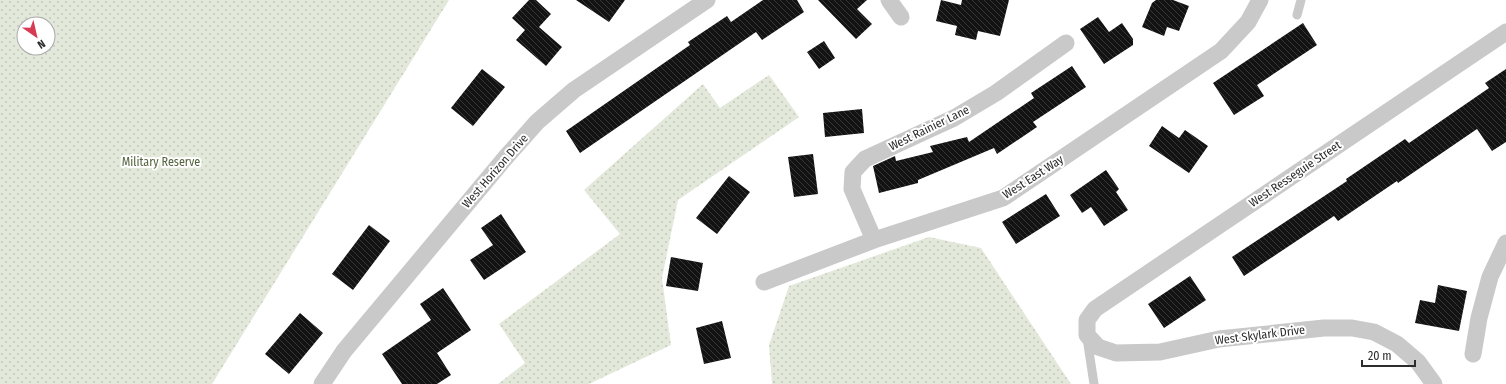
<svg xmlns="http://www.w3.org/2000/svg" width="1506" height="384" font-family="'Fira Sans Condensed',sans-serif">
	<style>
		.grass { fill: url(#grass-dots); fill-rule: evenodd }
		.building { fill: url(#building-back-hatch) }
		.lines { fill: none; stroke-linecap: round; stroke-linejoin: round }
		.service { stroke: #c9c9c9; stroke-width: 9 }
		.minor { stroke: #c9c9c9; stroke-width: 17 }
		.labels { text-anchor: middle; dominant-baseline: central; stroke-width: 4; stroke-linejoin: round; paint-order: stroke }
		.street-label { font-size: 12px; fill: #2c2c2c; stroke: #fff }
		.park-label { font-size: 12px; fill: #53643d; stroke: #fff }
	</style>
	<defs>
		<pattern id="grass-dots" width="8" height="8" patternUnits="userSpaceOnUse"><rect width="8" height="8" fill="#e3e9da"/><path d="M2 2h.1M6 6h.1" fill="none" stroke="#c3c8bb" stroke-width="1.8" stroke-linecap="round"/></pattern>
		<pattern id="building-back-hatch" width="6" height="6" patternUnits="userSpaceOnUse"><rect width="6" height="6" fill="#131313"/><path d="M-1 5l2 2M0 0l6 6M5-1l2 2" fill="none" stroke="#363636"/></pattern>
	</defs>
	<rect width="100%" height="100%" fill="#fff"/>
	<path class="grass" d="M0 0H449L212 384H0ZM24 24H48V48H24Z
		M769 75 799 117 678 200 662 278 671 345 589 384H498L525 363 499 324 620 234 584 190 703 84 720 108Z
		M929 237 981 248 1071 384H772L769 345 789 286Z"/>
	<path class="building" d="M529 0H536L551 14 539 27 562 47 546 66 516 40 525 30 512 18Z
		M576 0H625L609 22Z
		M763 0H797L804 12 762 40 756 32 580 153 566 131 690 45 688 42 727 16 731 22Z
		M818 0H867L857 9 872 24 856 39Z
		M941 0 961 5 962 0H1009L1000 36 978 31 976 40 955 35 957 26 936 21Z
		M1156 0H1173L1189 6 1179 31 1167 27 1164 36 1142 27 1152 3Z
		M1098 17 1109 32 1122 23 1133 39V45L1104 64 1080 29Z
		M1303 23 1317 45 1257 85 1264 96 1234 115 1213 83Z
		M824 41 835 58 819 69 807 52Z
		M1072 66 1086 87 1033 122 1037 127 997 154 994 148 918 180V183L879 193 873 166 895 156 896 161 933 152 930 146 967 137 969 142 1034 98 1031 93Z
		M482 69 505 87 473 126 451 108Z
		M1506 69V142L1492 151 1477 129 1398 183 1397 181 1338 221 1334 216 1244 276 1232 257 1347 181 1346 179 1405 139 1409 143 1489 88 1485 83Z
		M862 109 864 133 825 137 823 113Z
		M1162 126 1179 138 1185 130 1208 146 1189 173 1149 146Z
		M813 154 818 194 794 197 788 157Z
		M1106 170 1119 189 1116 192 1128 210 1104 226 1091 207 1082 213 1070 195Z
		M729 176 750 192 717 234 696 218Z
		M1046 194 1060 216 1016 244 1002 222Z
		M501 214 526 252 484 280 470 260 493 245 481 228Z
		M369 225 390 241 353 290 332 274Z
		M671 257 703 263 698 291 666 286Z
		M1190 276 1206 300 1164 328 1148 304Z
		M1438 285 1467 291 1459 331 1415 323 1420 300 1435 303Z
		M443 288 471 330 437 353 451 375 437 384H402L382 354 431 320 420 304Z
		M300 313 323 333 289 374 265 354Z
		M722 321 731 358 704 364 696 328Z"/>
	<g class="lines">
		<path class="service" d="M1297 15 1301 0
			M1087 338 1094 384"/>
		<path class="minor" d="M889 0 901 17
			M874 240 852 189 853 172 865 159 954 118 996 93 1066 43
			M764 282 874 240 1003 198 1221 51 1248 22 1260 0
			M1473 354 1479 318 1490 277 1506 243
			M322 384 344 351 506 157 537 122 574 90 707 0
			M1434 384 1418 362 1397 344 1374 332 1352 328H1324L1219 339 1160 352 1116 353 1098 347 1087 335V320L1095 309 1506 32"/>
	</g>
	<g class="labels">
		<g class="street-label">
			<text transform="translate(929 128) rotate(-26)">West Rainier Lane</text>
			<text transform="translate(495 171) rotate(-49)">West Horizon Drive</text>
			<text transform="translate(1295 174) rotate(-34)">West Resseguie Street</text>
			<text transform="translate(1033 177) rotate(-33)">West East Way</text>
			<text transform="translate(1260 335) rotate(-7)">West Skylark Drive</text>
		</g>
		<g class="park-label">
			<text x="161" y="162">Military Reserve</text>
		</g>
	</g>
	<g transform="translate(36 36) rotate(146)"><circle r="19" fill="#ffffff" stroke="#ababab"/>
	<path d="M0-3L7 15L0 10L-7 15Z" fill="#d83953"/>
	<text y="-6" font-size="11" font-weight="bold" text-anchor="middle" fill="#2c2c2c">N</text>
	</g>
	<path d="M1362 360v6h53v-6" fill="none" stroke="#2c2c2c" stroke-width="2"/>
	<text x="1368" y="360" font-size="12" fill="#2c2c2c" stroke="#ffffff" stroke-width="3" paint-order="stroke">20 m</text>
</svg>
